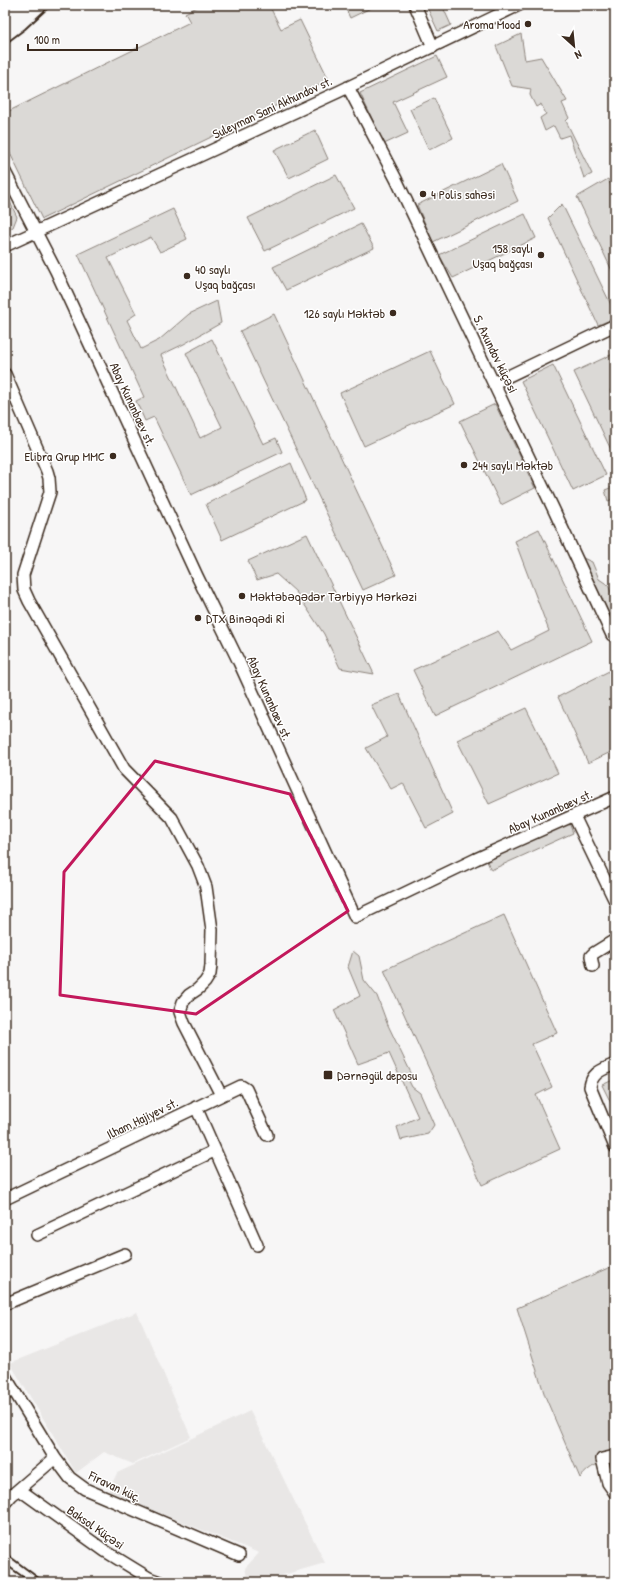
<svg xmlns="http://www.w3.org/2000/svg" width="620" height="1587" font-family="'Patrick Hand',sans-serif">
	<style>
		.built { fill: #e9e7e6 }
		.green { fill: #dbd9d6; stroke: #8b827a }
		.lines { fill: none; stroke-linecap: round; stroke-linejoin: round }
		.minor-casing { stroke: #3b2a1e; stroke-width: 14 }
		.minor { stroke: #fff; stroke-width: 11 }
		.rail { stroke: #3b2a1e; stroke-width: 2 }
		.marked { fill: none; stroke: #c2185b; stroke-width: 3; stroke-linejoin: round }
		.poi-dot { fill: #3b2a1e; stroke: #fff; stroke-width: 1.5 }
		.labels { text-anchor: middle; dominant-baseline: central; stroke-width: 3; stroke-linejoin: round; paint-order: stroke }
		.poi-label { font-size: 13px; fill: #3b2a1e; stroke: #fff; text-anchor: start }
		.street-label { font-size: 13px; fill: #3b2a1e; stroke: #fff }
	</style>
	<rect width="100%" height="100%" fill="#f7f6f6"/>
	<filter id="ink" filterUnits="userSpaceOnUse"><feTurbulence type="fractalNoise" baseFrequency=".025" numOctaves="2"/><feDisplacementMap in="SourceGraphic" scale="8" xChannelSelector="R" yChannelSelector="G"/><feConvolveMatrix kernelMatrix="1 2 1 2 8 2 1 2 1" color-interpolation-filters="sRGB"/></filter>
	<g filter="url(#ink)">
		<path class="built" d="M137 1312 191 1437 133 1464 104 1452 76 1473 10 1363Z
			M250 1411 325 1563 259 1582H248L245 1568 259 1553 108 1492 117 1473Z"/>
		<path class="green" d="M201 5H269L281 29 300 20 329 80 42 219 5 143V113L190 22 185 13Z
			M344 5H377L350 18Z
			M426 5H442L451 25 438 31Z
			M521 34 525 60 541 57 567 101 562 103 569 118 566 121 592 174 584 178 569 135 560 138 554 126 545 131 540 118 546 114 541 104 536 107 530 95 531 89 512 86 496 46Z
			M437 56 447 77 393 102 408 133 384 144 360 93Z
			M434 98 453 138 429 150 410 109Z
			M315 130 328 159 289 178 274 150Z
			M501 164 518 201 433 242 417 205Z
			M336 175 354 208 265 251 248 218Z
			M608 179 615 194V277L577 197Z
			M5 191 17 217 13 227 5 232Z
			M562 204 615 313V318L598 325 548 218Z
			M173 209 187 239 160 252 151 237 108 258 136 314 127 320 141 349 159 340 189 314 217 301 221 323 184 344 161 355 200 438 222 427 186 353 212 339 263 444 276 438 282 452 191 495 154 417 145 421 136 401 144 397 78 254Z
			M525 214 536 238 453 278 439 255Z
			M361 224 374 248 286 290 273 267Z
			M274 314 396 575 363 590 240 331Z
			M430 351 455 404 364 446 340 393Z
			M615 353V387L610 390 615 401 614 456 574 372Z
			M553 365 606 475 573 491 521 381Z
			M495 404 535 488 501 505 460 421Z
			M291 463 306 500 222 540 206 504Z
			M615 486V498L608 501 605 490Z
			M539 529 592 641 435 716 413 670 498 631 511 650 549 631 515 541Z
			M307 534 374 674 340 668 324 634 296 592 276 574 257 580 248 561Z
			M576 545 583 558 592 562 599 579 608 585 615 602V612L600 619 566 549Z
			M615 668V750L588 763 558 697Z
			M399 694 453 814 426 828 403 783 391 789 366 748 387 737 371 705Z
			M526 708 558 773 489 804 457 740Z
			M568 820 573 833 491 870 485 857Z
			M504 915 557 1033 532 1044 552 1087 536 1095 560 1149 482 1185 384 970Z
			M353 951 359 956 364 980 377 996 387 1023 412 1075 409 1081 412 1087 420 1093 434 1125 428 1134 401 1140 397 1127 418 1117 389 1053 358 1064 334 1010 360 996 348 967Z
			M615 1079V1106L613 1107 602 1085Z
			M615 1265V1460C598 1463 591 1465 580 1478L545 1396 517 1308Z"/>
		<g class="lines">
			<defs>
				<path id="minor" d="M415 5 433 47
					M348 87 396 179 553 508 612 635
					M5 172 56 271 197 576 239 662 355 917 476 859 615 797
					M5 246 338 92 519 5
					M5 374 47 471 49 478 50 492 23 575 24 590 29 601 124 769 172 818 198 866 206 887 212 930 211 965 210 974 205 982 198 989 189 995 183 1002 180 1012 184 1023 221 1095
					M494 383 615 325
					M574 816 615 901
					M593 966 591 956 594 953 615 940
					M615 1064C602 1070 592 1072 590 1087L615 1147
					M196 1107 257 1245
					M5 1199 241 1086 246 1089 267 1135
					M37 1235 214 1151
					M5 1304 125 1254
					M5 1376 55 1458 70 1478 85 1489 239 1555
					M5 1395 13 1389
					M615 1456 602 1459 608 1483 615 1493
					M20 1490 105 1551 149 1578 160 1582
					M5 1503 12 1495 55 1458"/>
			</defs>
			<use href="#minor" class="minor-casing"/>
			<use href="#minor" class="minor"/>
			<path class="rail" d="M5 44 25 29 51 5
				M5 1553 44 1582
				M5 1564 30 1582"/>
		</g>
	</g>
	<path class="marked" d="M155 761 290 794 348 911 196 1014 60 995 64 872Z"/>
	<g class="poi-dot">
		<circle cx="528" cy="24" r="4"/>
		<circle cx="423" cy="194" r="4"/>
		<circle cx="541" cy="255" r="4"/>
		<circle cx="187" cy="276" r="4"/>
		<circle cx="393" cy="313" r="4"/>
		<circle cx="113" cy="456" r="4"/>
		<circle cx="464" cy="465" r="4"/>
		<circle cx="242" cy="596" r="4"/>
		<circle cx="198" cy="618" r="4"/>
		<rect x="323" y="1070" width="10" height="10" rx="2"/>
	</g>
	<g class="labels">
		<g class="poi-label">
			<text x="520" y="24" text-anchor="end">Aroma Mood</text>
			<text x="431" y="194">4 Polis sahəsi</text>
			<text x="533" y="248" text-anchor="end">158 saylı<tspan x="533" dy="15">Uşaq bağçası</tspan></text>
			<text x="195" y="269">40 saylı<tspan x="195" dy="15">Uşaq bağçası</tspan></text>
			<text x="385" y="313" text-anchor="end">126 saylı Məktəb</text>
			<text x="105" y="456" text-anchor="end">Elibra Qrup MMC</text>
			<text x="472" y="465">244 saylı Məktəb</text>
			<text x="250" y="596">Məktəbəqədər Tərbiyyə Mərkəzi</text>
			<text x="206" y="618">DTX Binəqədi Rİ</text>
			<text x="337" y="1075">Dərnəgül deposu</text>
		</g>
		<g class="street-label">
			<text transform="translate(272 107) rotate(-25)">Suleyman Sani Akhundov st.</text>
			<text transform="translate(496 354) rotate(64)">S. Axundov küçəsi</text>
			<text transform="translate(133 404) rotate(65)">Abay Kunanbaev st.</text>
			<text transform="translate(270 698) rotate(66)">Abay Kunanbaev st.</text>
			<text transform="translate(550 811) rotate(-24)">Abay Kunanbaev st.</text>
			<text transform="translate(142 1118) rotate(-26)">Ilham Hajiyev st.</text>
			<text transform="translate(115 1486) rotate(25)">Firavan küç.</text>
			<text transform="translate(96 1527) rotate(35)">Baksol Küçəsi</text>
		</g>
	</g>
	<rect width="620" height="1587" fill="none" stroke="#fff" stroke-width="20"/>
	<rect x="10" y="10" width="600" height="1567" fill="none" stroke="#3b2a1e" stroke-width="1.5" filter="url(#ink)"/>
	<g transform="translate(574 46) rotate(153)" stroke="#ffffff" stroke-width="3" paint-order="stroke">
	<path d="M0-3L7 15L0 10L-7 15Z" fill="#3b2a1e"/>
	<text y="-6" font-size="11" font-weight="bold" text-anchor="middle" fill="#3b2a1e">N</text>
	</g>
	<path d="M28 44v6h109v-6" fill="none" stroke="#3b2a1e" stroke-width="2"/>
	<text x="34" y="44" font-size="12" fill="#3b2a1e" stroke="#ffffff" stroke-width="3" paint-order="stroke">100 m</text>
</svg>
